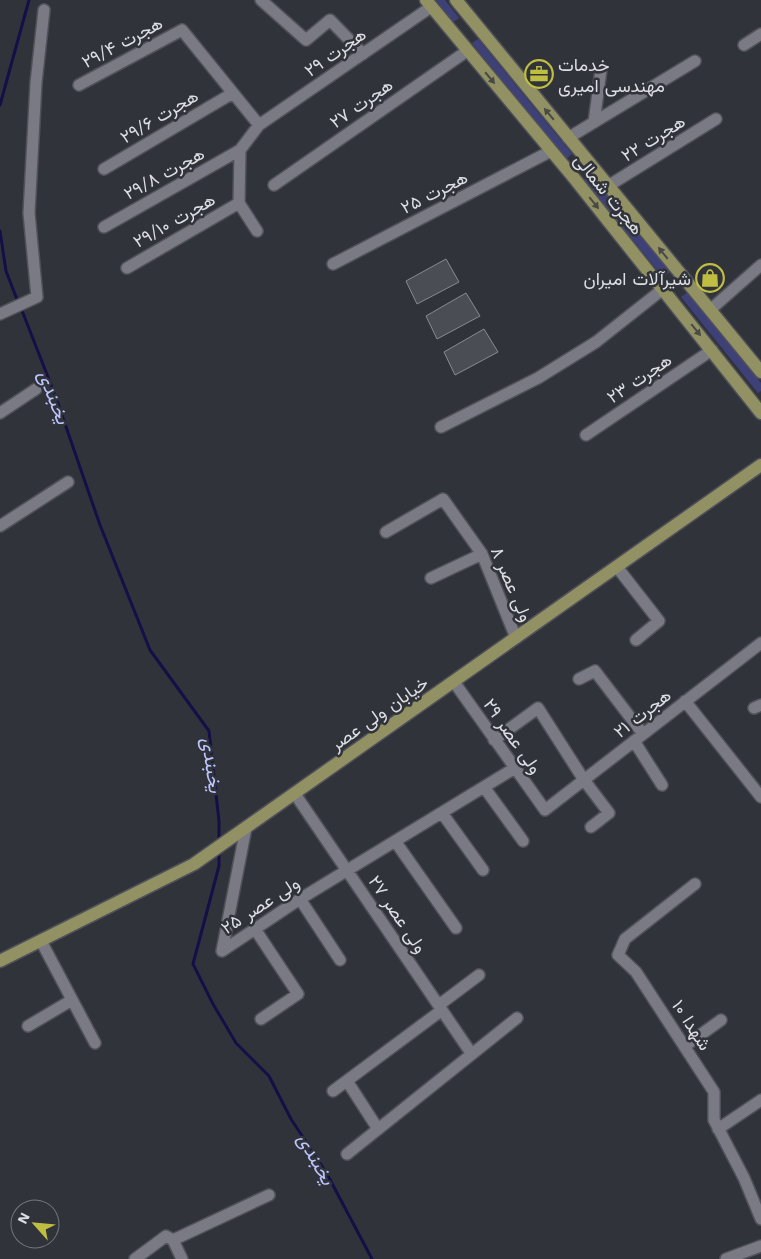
<svg xmlns="http://www.w3.org/2000/svg" width="761" height="1259" font-family="'Work Sans',Vazirmatn,sans-serif">
	<style>
		.green { fill: #3e4178 }
		.lines { fill: none; stroke-linecap: round; stroke-linejoin: round }
		.stream { stroke: #140f47; stroke-width: 3 }
		.building { fill: #4b4d55; stroke: #898a94 }
		.minor-casing { stroke: #505158; stroke-width: 14 }
		.major-casing { stroke: #505158; stroke-width: 15 }
		.minor { stroke: #797a84; stroke-width: 11 }
		.major { stroke: #919163; stroke-width: 12 }
		.oneway { fill: #494a45 }
		.labels { text-anchor: middle; dominant-baseline: central; stroke-width: 5; stroke-linejoin: round; paint-order: stroke }
		.street-label { font-size: 18px; fill: #dddee3; stroke: #31333b }
		.poi-label { font-size: 18px; fill: #dddee3; stroke: #31333b; text-anchor: start }
		.water-label { font-size: 19px; font-style: italic; fill: #bdc5fc; stroke: #31333b }
	</style>
	<rect width="100%" height="100%" fill="#31333b"/>
	<path class="green" d="M436 0H445L459 18 453 22Z
		M478 39 572 154 566 159 472 43Z
		M590 174 670 272 663 277 584 180Z
		M688 292 761 383V391L758 393 681 297Z"/>
	<g class="lines">
		<path class="stream" d="M0 105 29 0
			M0 231 6 271 18 302
			M21 308 55 395 100 525 150 650 209 731 219 821V841
			M219 850V866L193 964 213 1004 236 1043 269 1076 291 1119 327 1174 372 1259"/>
	</g>
	<path class="building" d="M446 259 459 282 417 304 406 281Z
		M466 293 480 316 437 339 426 316Z
		M484 329 498 352 455 375 444 352Z"/>
	<g class="lines">
		<defs>
			<path id="minor" d="M261 0 306 40 330 20 363 54
				M744 45 761 34
				M79 85 182 30 259 125
				M594 122 601 70
				M568 138 695 61
				M104 169 233 93
				M274 185 467 51
				M608 186 716 119
				M104 227 240 150
				M257 231 239 203 240 150 259 125 431 7
				M333 264 551 151
				M127 268 239 203
				M710 310 761 265
				M0 314 37 297 29 213 36 83 44 10
				M0 413 36 389
				M441 427 538 378 596 342 663 289
				M586 435 712 350
				M0 526 68 482
				M386 532 443 499 482 554 516 638
				M617 567 659 621 636 640
				M431 578 482 554
				M579 679 595 671 643 734
				M454 682 545 810 761 643
				M685 701 761 797
				M754 708 761 705
				M494 740 538 708 584 780 609 813 591 827
				M634 741 662 785
				M484 787 523 841
				M295 794 471 1053
				M442 813 483 870
				M246 828 222 951 300 899 515 768
				M395 841 456 928
				M695 884 625 939 618 955 636 972 714 1092V1120L744 1178 761 1219
				M300 899 340 960
				M255 929 298 994 261 1019
				M41 941 95 1043
				M439 1005 479 975
				M28 1026 72 1000
				M685 1046 721 1020
				M347 1081 378 1129
				M333 1091 442 1010
				M718 1129 761 1100
				M347 1154 517 1018
				M173 1240 269 1195
				M135 1259 166 1236 173 1240 182 1259
				M726 1259 761 1246"/>
			<path id="major" d="M426 0 574 178 761 413
				M456 0 761 372
				M0 961 194 864 761 465"/>
		</defs>
		<use href="#minor" class="minor-casing"/>
		<use href="#major" class="major-casing"/>
		<use href="#minor" class="minor"/>
		<use href="#major" class="major"/>
	</g>
	<defs><path id="oneway-solid" d="M-6-.8H1V-3.2L6.5 0L1 3.2V.8H-6Z" transform="scale(1.25)"/></defs>
	<g class="oneway">
		<use href="#oneway-solid" transform="translate(490 78) rotate(50)"/>
		<use href="#oneway-solid" transform="translate(549 114) rotate(-130)"/>
		<use href="#oneway-solid" transform="translate(594 203) rotate(51)"/>
		<use href="#oneway-solid" transform="translate(663 253) rotate(-129)"/>
		<use href="#oneway-solid" transform="translate(696 330) rotate(51)"/>
	</g>
	<defs>
		<symbol id="office-ring" viewBox="-11 -11 22 22"><circle r="9.5" fill="#31333b" stroke="#c0be40" stroke-width="1.5"/><path d="M-6-3h4V-5.5h4V-3h4V5H-6ZM-1-4.5V-3h2v-1.5ZM-6 0V1H6V0Z" fill="#c0be40"/></symbol>
		<symbol id="shop-ring" viewBox="-11 -11 22 22"><circle r="9.5" fill="#31333b" stroke="#c0be40" stroke-width="1.5"/><path d="M-5-2.5h2.3a2.7 3.5 0 0 1 5.4 0H5L5.5 6h-11ZM-1.5-2.5h3a1.5 2.3 0 0 0-3 0Z" fill="#c0be40"/></symbol>
	</defs>
	<g fill-rule="evenodd">
		<use href="#office-ring" x="523" y="58" width="32" height="32"/>
		<use href="#shop-ring" x="694" y="262" width="32" height="32"/>
	</g>
	<g class="labels">
		<g class="street-label">
			<text transform="translate(122 42) rotate(-28)">هجرت ۲۹/۴</text>
			<text transform="translate(335 52) rotate(-35)">هجرت ۲۹</text>
			<text transform="translate(361 103) rotate(-35)">هجرت ۲۷</text>
			<text transform="translate(159 116) rotate(-31)">هجرت ۲۹/۶</text>
			<text transform="translate(653 138) rotate(-32)">هجرت ۲۲</text>
			<text transform="translate(164 173) rotate(-29)">هجرت ۲۹/۸</text>
			<text transform="translate(434 192) rotate(-27)">هجرت ۲۵</text>
			<text transform="translate(609 194) rotate(51)">هجرت شمالی</text>
			<text transform="translate(174 220) rotate(-30)">هجرت ۲۹/۱۰</text>
			<text transform="translate(639 378) rotate(-34)">هجرت ۲۳</text>
			<text transform="translate(512 584) rotate(67)">ولی عصر ۸</text>
			<text transform="translate(379 713) rotate(-35)">خیابان ولی عصر</text>
			<text transform="translate(642 713) rotate(-38)">هجرت ۲۱</text>
			<text transform="translate(513 736) rotate(55)">ولی عصر ۲۹</text>
			<text transform="translate(260 905) rotate(-33)">ولی عصر ۲۵</text>
			<text transform="translate(398 914) rotate(56)">ولی عصر ۲۷</text>
			<text transform="translate(692 1025) rotate(57)">شهدا ۱۰</text>
		</g>
		<g class="poi-label">
			<text x="558" y="64">خدمات<tspan x="558" dy="21">مهندسی امیری</tspan></text>
			<text x="691" y="278" text-anchor="end">شیرآلات امیران</text>
		</g>
		<g class="water-label">
			<text transform="translate(54 397) rotate(69)">یخبندی</text>
			<text transform="translate(212 765) rotate(82)">یخبندی</text>
			<text transform="translate(316 1159) rotate(61)">یخبندی</text>
		</g>
	</g>
	<g transform="translate(35 1224) rotate(297)"><circle r="24" fill="#31333b" stroke="#76777e"/>
	<path d="M0-4L9 19L0 12L-9 19Z" fill="#c0be40"/>
	<text y="-8" font-size="14" font-weight="bold" text-anchor="middle" fill="#dddee3">N</text>
	</g>
</svg>
